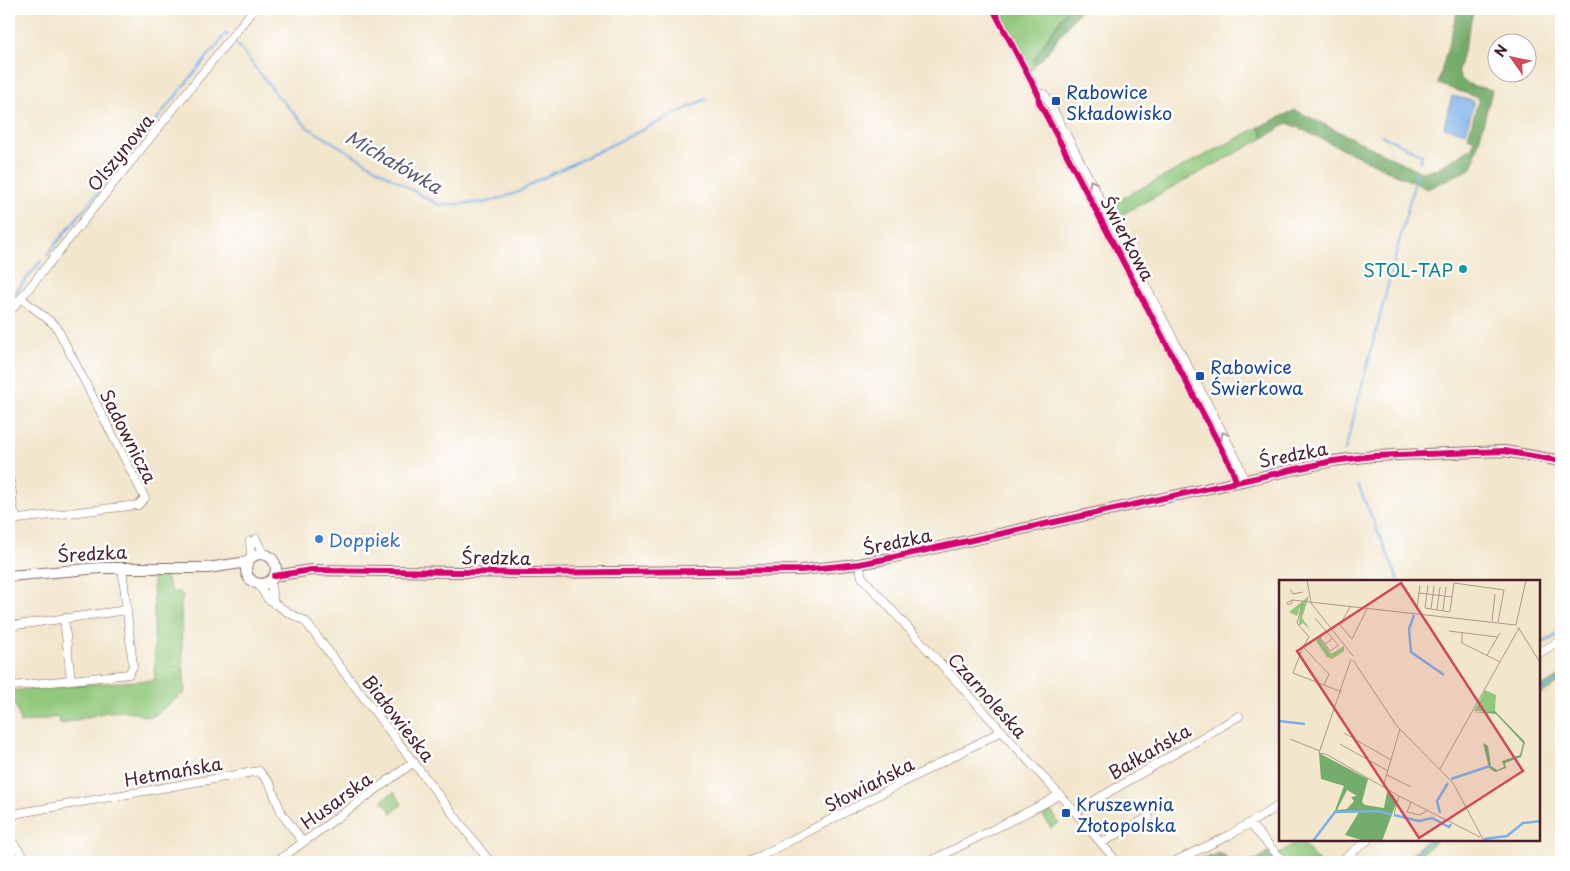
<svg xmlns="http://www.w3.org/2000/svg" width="1570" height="871" font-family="'Playpen Sans',sans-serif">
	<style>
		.green { fill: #91c87b; stroke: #6e7453 }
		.forest { fill: #74ac6b; stroke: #5f664b }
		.water { fill: #7aafe8; stroke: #62678a }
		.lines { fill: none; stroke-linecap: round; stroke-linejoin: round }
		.stream { stroke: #7aafe8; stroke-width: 2 }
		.street-casing { stroke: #856563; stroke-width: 9 }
		.secondary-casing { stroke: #856563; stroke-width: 12 }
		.street { stroke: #fff; stroke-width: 8 }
		.secondary { stroke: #fff; stroke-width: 10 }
		.cycleway-casing { stroke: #fff; stroke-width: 9 }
		.cycleway { stroke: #d6006c; stroke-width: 6 }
		.oneway { stroke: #ae9aa0 }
		.transit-dot { fill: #1a4fb4; stroke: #fff; stroke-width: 2 }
		.culture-dot { fill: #0f9aa8; stroke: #fff; stroke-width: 2 }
		.shop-dot { fill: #3f7fe0; stroke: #fff; stroke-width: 2 }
		.labels { text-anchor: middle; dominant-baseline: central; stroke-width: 5; stroke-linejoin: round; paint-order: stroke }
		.transit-label { font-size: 18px; fill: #164399; stroke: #fff; text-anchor: start }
		.street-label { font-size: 18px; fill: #4a1f2b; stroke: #fff }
		.culture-label { font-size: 18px; fill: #0d838f; stroke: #fff; text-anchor: end }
		.shop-label { font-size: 18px; fill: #366cbe; stroke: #fff; text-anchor: start }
		.water-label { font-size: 19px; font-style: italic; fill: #5d5977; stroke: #fff }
		.inset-river { fill: none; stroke: #7aafe8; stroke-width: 2.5 }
		.inset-road { fill: none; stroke: #af968c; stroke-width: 1 }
		.view { fill: #d1495b; fill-opacity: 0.15; stroke: #d1495b; stroke-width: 2.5 }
		.inset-edge { fill: none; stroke: #4a1f2b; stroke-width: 2.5 }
	</style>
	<rect width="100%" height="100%" fill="#fff"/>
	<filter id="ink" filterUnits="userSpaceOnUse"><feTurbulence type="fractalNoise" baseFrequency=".02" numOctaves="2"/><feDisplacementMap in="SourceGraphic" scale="10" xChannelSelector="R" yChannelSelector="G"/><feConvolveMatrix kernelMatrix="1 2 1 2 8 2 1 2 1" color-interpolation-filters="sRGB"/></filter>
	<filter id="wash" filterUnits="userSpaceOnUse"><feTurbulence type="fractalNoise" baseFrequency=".0096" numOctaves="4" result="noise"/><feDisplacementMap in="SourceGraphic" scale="20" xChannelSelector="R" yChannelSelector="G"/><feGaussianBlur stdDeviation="1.12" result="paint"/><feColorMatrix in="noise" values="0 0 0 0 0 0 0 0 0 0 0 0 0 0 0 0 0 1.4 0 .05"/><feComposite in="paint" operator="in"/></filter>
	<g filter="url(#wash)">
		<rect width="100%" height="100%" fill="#f2e6cc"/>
		<path class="green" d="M999 9H1067L1033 60 1035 64 1030 72Z
			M1259 127 1264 138 1121 215 1115 202Z
			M153 575H165L172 592H180L183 596 181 603 182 648 185 692 155 715 148 717 129 711 107 712 61 724 57 717 20 723 18 712 9 691 77 685 155 680Z
			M1561 676V681L1539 695V688Z
			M394 792 402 804 392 813 382 800Z
			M1051 811 1059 823 1051 828 1043 816Z
			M1300 840 1319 862H1283L1276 855Z
			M1427 840H1437L1413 862H1403Z"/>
		<path class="forest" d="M1067 9H1081L1041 60 1035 64 1033 60Z
			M1458 9H1474L1458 71C1461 87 1479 86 1492 90L1472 168 1427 189 1288 123 1264 138 1259 127 1295 110 1421 172 1434 170 1472 148 1474 140 1468 137 1479 98 1438 84Z
			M1267 852 1276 855 1283 862H1250L1257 860Z
			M1218 853 1226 856 1225 859 1232 861 1233 859 1244 862H1196L1201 860 1200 858 1213 856Z"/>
		<path class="water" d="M1452 96 1474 101 1466 133 1444 127Z"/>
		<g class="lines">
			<path class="stream" d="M236 43 277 95 307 127 414 191 438 204 445 205 489 202 519 192 537 181 706 99
				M1381 135 1422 155 1420 162
				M47 255 221 40 225 34 228 35
				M9 300 41 261
				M1345 451 1417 173
				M1358 485 1399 581
				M1539 645 1561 633
				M1539 691 1561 679
				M1407 862 1430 840"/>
		</g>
	</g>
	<g filter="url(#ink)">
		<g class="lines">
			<defs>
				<path id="street" d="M993 9 1038 94 1039 102 1231 467 1236 481
					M1038 94H1044L1047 98 1238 462 1244 479
					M9 313 254 9
					M9 479C15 492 9 509 18 519L138 505 145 498 56 326 21 298
					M256 539 263 554
					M250 541 251 557
					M859 564 862 577 1075 812 1117 862
					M270 581 274 604
					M258 584 268 599 289 613 305 621 490 862
					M64 618 71 680 129 674 133 666 122 567
					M9 626 127 610
					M1539 653 1561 640
					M9 661 11 683 13 686 71 680
					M1075 812 1239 716
					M9 817 19 813 259 771 270 784 282 814 303 842
					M1250 824 1284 862
					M9 838 28 862
					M1101 843 1149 817
					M276 862 414 762
					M749 862 1002 731
					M929 862 1049 801 1059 794
					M1173 862 1226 837 1280 805
					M1340 862 1368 840"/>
				<path id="secondary" d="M246 569a15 15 0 1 1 30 0a15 15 0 1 1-30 0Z
					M9 576 100 568H208L248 562
					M274 576 311 570 529 573 801 570 859 564 885 559 1333 461 1373 456 1504 451 1561 461"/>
			</defs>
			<use href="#street" class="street-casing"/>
			<use href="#secondary" class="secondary-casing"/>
			<use href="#street" class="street"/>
			<use href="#secondary" class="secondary"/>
			<defs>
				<path id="cycleway" d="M993 9 1038 94 1039 102 1231 467 1236 481
					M274 576 311 570 529 573 801 570 859 564 885 559 1333 461 1373 456 1504 451 1561 461"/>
			</defs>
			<use href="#cycleway" class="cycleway-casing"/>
			<use href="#cycleway" class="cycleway"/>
		</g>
		<defs><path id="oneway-chevron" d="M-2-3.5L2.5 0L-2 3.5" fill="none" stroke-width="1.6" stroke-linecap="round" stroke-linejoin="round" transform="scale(1.25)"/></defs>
		<g class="oneway">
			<use href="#oneway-chevron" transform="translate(1092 183) rotate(-118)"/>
			<use href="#oneway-chevron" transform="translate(1224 435) rotate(-118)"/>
		</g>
	</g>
	<g class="transit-dot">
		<rect x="1051" y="96" width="10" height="10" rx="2.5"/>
		<rect x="1195" y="371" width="10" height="10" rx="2.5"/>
		<rect x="1061" y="808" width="10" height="10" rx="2.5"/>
	</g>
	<circle class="culture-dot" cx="1463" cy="269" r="5"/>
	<circle class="shop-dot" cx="319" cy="539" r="5"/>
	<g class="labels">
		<g class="transit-label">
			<text x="1066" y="91">Rabowice<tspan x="1066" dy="21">Składowisko</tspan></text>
			<text x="1210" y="366">Rabowice<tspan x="1210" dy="21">Świerkowa</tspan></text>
			<text x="1076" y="803">Kruszewnia<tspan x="1076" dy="21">Złotopolska</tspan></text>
		</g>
		<g class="street-label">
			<text transform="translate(120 152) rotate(-51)">Olszynowa</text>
			<text transform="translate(1128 238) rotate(62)">Świerkowa</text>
			<text transform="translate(129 436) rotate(63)">Sadownicza</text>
			<text transform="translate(1293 454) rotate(-11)">Średzka</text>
			<text transform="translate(897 541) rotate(-12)">Średzka</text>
			<text transform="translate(92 553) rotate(-3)">Średzka</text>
			<text transform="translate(496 557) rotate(1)">Średzka</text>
			<text transform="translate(988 695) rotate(48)">Czarnoleska</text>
			<text transform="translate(399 718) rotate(52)">Białowieska</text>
			<text transform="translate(1149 751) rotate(-30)">Bałkańska</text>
			<text transform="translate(173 771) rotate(-10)">Hetmańska</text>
			<text transform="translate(869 784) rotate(-27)">Słowiańska</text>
			<text transform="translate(336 800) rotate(-36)">Husarska</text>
		</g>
		<g class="culture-label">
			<text x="1453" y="269">STOL-TAP</text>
		</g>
		<g class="shop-label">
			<text x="329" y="539">Doppiek</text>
		</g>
		<g class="water-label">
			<text transform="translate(394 161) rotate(30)">Michałówka</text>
		</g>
	</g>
	<g transform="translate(1279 580)">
		<rect width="261" height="261" fill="#f2e6cc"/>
		<path d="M30 16 23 38 32 51 24 43 20 46 21 27 18 36 10 32ZM40 57 52 74 65 66V71L53 79 48 77 37 61ZM206 110 217 115 216 131H195Z" fill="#91c87b"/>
		<path d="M216 131 246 162 242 177 226 183 227 188 216 192 210 188 204 163 209 166 212 186 218 190 225 187 223 181 241 175 244 163 217 134 195 132ZM40 173 89 199 83 222 86 225 105 228 108 212 114 215 118 221 103 261H86L66 255 80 232 55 233 65 206 42 199ZM68 210 78 216 72 217 75 221 68 229 58 230Z" fill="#74ac6b" fill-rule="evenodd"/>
		<path class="inset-river" d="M135 35 130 49 132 72 165 95M0 141 26 144M172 199 211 186M161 233 158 221 169 203M115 235 140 241 153 238 170 247 172 244M205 259 228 256 244 243 262 241M34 261 56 232 100 231 113 235"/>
		<path class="inset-road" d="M28 0 32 23 74 76M149 5 146 28 152 29M155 6 152 29 171 32M11 9 14 14 24 12M140 13 173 17M13 20 237 45M13 20V23L9 25 8 23ZM71 27 61 45 73 59 88 29M138 28 141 5M158 29 161 7M164 30 167 7M171 31 175 3 225 10 219 42M36 38 59 65M213 41 216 14M237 45 247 0M239 47 262 84M170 51 218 57M183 53V63L221 82M53 59 46 64 51 71 60 65M46 64 41 58 47 52M24 67 30 57 18 43 24 22M208 75 221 53M72 79 40 173 47 174 120 216 201 257M74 80 118 146 174 203 205 261M45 105 50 94 24 67 14 93 27 98 63 112M65 153 112 180M11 159 41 171M61 164 109 191M161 189 240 48M108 195 132 207M104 207 121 149M132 222 128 232 141 235 149 230M115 234 120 216"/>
		<path class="view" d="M122 3 244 191 140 258 18 71Z"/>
		<rect width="261" height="261" class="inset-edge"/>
	</g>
	<rect width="1570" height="871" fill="none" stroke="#fff" stroke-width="30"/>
	<g transform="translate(1512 58) rotate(303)"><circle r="24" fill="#ffffff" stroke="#b7a5aa"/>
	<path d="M0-4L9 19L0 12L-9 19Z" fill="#d1495b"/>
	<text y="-8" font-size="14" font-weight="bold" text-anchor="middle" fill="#4a1f2b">N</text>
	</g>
</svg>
